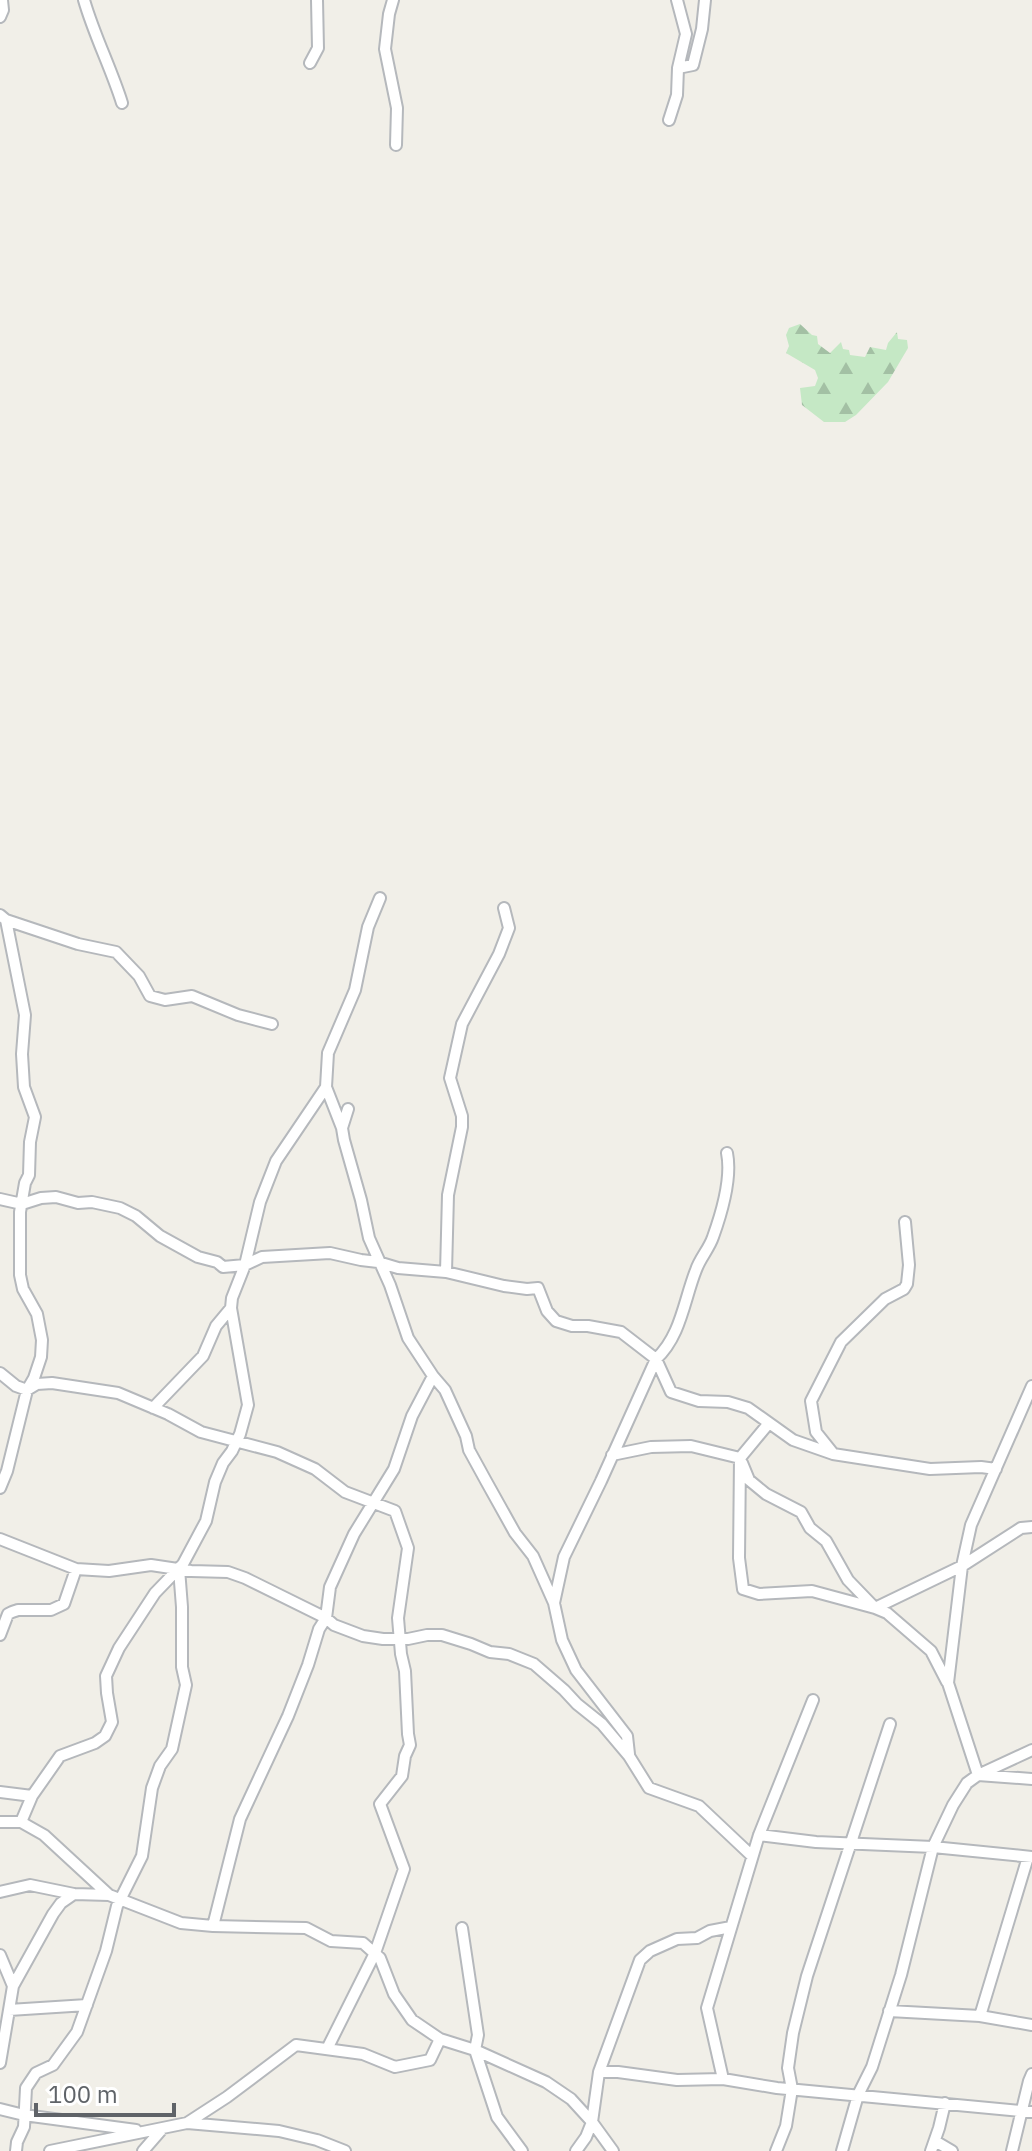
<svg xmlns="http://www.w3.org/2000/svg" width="1032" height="2151" font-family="'IBM Plex Sans',sans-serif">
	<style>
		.forest { fill: url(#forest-firs) }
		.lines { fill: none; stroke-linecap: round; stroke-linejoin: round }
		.street-casing { stroke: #b5b8bc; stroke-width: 14 }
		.street { stroke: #fff; stroke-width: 10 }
	</style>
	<defs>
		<pattern id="forest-firs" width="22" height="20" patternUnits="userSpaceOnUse" patternTransform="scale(2)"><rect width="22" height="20" fill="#c5e8c5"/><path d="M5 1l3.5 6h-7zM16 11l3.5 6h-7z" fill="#a3c0a4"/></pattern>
	</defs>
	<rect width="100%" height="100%" fill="#f1efe8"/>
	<path class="forest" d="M800 324 812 335 817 336 818 344 830 353 841 342 843 349 849 350 850 355 865 357 870 347 886 350 888 343 897 332 898 339 907 340 908 348 888 382 856 415 845 422H824L802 405 800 388 815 386 818 378 815 370 786 353 789 346 786 335 789 328Z"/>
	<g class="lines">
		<defs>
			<path id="street" d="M84 0C94 35 111 68 122 103
				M393 0 389 14 385 49 397 108 396 145
				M0 17 3 10 2 0
				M310 63 318 48 317 0
				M678 68 693 65 702 29 705 0
				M669 120 677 95 678 68 686 34 677 0
				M0 915 6 920 78 944 116 952 139 976 150 996 165 1000 192 996 238 1015 272 1024
				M326 1087 342 1128
				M0 1199 22 1204 41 1198 56 1197 78 1203 92 1202 120 1208 136 1216 160 1236 198 1257 217 1262 223 1267 245 1265 262 1257 330 1253 361 1260 378 1262 398 1268 446 1272 504 1286 527 1289 538 1288 547 1311 556 1321 572 1326H588L621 1332 656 1359 671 1392 699 1401 728 1402 748 1408 793 1440 833 1454 930 1469 981 1467 996 1469
				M446 1272 448 1195 462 1127V1116L450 1078 462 1024 499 954 509 928 504 908
				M0 1373 16 1386 27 1390 37 1384 52 1383 118 1393 168 1414 201 1432 277 1452 315 1469 345 1492 395 1511 408 1548 398 1618 401 1654 405 1671 408 1734 410 1745 405 1756 402 1776 380 1804 404 1869 375 1953 327 2049
				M433 1376 445 1390 466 1436 469 1450 486 1481 515 1533 533 1556 554 1603 562 1640 576 1670 627 1736 629 1754
				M1032 1386 971 1525 962 1566 948 1683 978 1775 1032 1750
				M153 1408 203 1356 216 1326 231 1308 232 1298 245 1265 260 1202 276 1161 326 1087 328 1053 355 990 368 927 380 898
				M769 1423 740 1458 739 1558 743 1589 759 1594 812 1591 875 1608 962 1566 1021 1528 1032 1527
				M832 1452 816 1432 811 1401 841 1342 885 1299 904 1289 907 1284 909 1265 905 1222
				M612 1455 651 1447 691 1446 740 1458
				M742 1463 749 1480 766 1494 801 1512 810 1528 826 1541 848 1580 875 1608 887 1613 931 1651 947 1682
				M0 1488 7 1471 27 1390 34 1378 41 1357 42 1340 37 1314 23 1289 20 1275V1212L25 1183 29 1175 30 1142 35 1117 24 1087 22 1054 25 1015 6 920
				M0 1539 76 1569 109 1571 151 1565 191 1571 228 1572 245 1578 326 1618 334 1625 363 1636 383 1639H408L427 1635H442L471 1644 490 1652 509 1654 534 1664 564 1690 577 1704 602 1724 629 1756 649 1788 699 1806 752 1856
				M554 1603 564 1557 601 1481 656 1359C681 1336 684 1300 696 1270 700 1258 709 1249 713 1237 722 1212 732 1178 727 1153
				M0 1635 8 1614 12 1612 18 1610H51L64 1604 76 1569
				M0 1792 32 1796
				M0 1822H21L44 1835 109 1895 181 1923 213 1926 306 1928 331 1941 363 1943 380 1958 394 1994 412 2020 440 2039 475 2050 546 2082 571 2099 592 2122 613 2151
				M21 1822 32 1796 60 1756 95 1743 105 1736 112 1722 107 1693 106 1676 119 1648 155 1593 183 1564 206 1521 215 1482 223 1463 232 1451 240 1434 248 1405 231 1308
				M759 1835 816 1842 933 1847 1032 1857
				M0 1892 30 1885 74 1894 109 1895
				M74 1894 61 1903 53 1914 13 1986 9 2010 87 2005
				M213 1926 240 1819 288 1716 308 1665 319 1629 326 1618 330 1587 354 1534 394 1469 412 1416 433 1376 408 1338 390 1285 369 1238 361 1200 344 1140 342 1128 348 1109
				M462 1928 478 2035 475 2050 497 2117 522 2151
				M0 1955 13 1986
				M889 2011 980 2016 1032 2025
				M980 2016 1028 1857
				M0 2063 9 2010
				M599 2072H618L677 2080 723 2079 777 2088 1032 2112
				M723 2079 707 2008 759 1835 813 1700
				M0 2109 24 2115 136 2130
				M187 2123 227 2097 296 2045 363 2054 395 2067 430 2060 440 2039
				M935 2141 952 2151
				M16 2151 17 2142 24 2127 26 2088 36 2073 53 2065 77 2032 106 1951 117 1906 142 1856 152 1788 160 1766 172 1749 186 1685 182 1667V1607L179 1569
				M50 2151 187 2123 279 2131 317 2140 345 2151
				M143 2151 163 2128
				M576 2151 586 2137 592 2122 599 2072 640 1960 650 1951 677 1939 697 1938 710 1931 731 1927
				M776 2151 786 2126 792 2089 788 2068 793 2033 807 1976 890 1724
				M842 2151 858 2095 872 2067 901 1975 933 1847 953 1805 967 1783 978 1775 1032 1779
				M931 2151 939 2128 945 2103
				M1012 2151 1029 2081 1032 2074"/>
		</defs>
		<use href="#street" class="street-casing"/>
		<use href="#street" class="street"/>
	</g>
	<path d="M36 2103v12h138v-12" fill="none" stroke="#5f6368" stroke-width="4"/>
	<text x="48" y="2103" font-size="24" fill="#5f6368" stroke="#ffffff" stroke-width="6" paint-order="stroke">100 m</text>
</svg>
